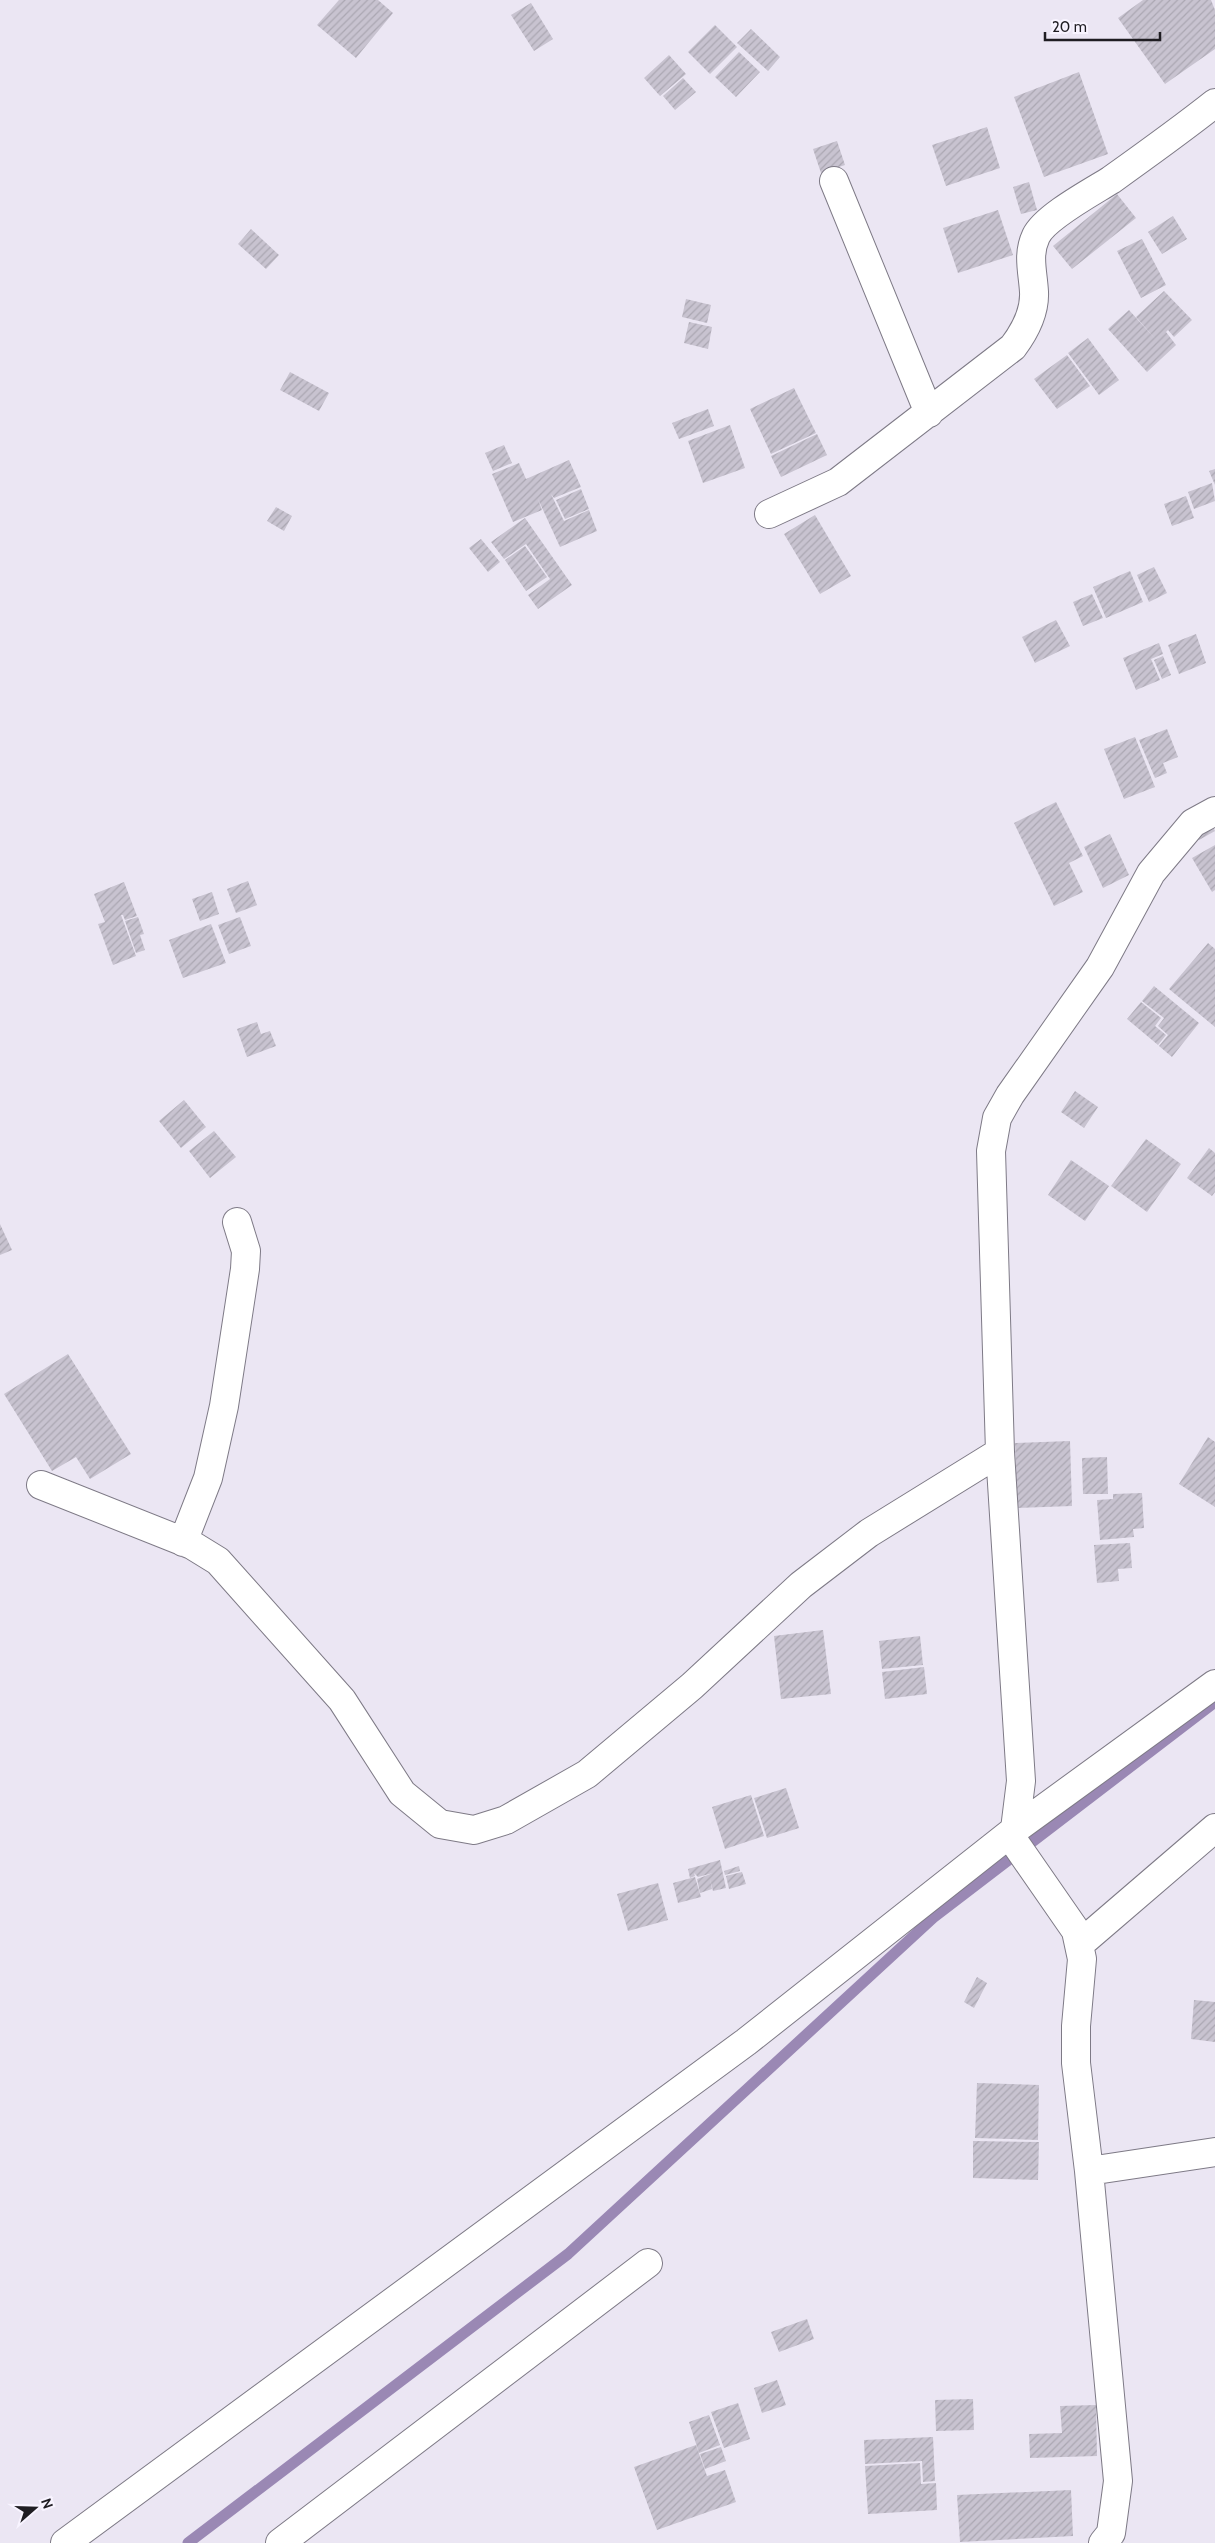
<svg xmlns="http://www.w3.org/2000/svg" width="1215" height="2543" font-family="Cabin,sans-serif">
	<style>
		.lines { fill: none; stroke-linecap: round; stroke-linejoin: round }
		.stream { stroke: #9a88b4; stroke-width: 11 }
		.building { fill: url(#building-hatch) }
		.minor-casing { stroke: #7e7a86; stroke-width: 30 }
		.minor { stroke: #fff; stroke-width: 28 }
	</style>
	<defs>
		<pattern id="building-hatch" width="6" height="6" patternUnits="userSpaceOnUse" patternTransform="scale(1.25)"><rect width="6" height="6" fill="#c8c3d0"/><path d="M-1 1l2-2M0 6l6-6M5 7l2-2" fill="none" stroke="#aba7b2"/></pattern>
	</defs>
	<rect width="100%" height="100%" fill="#ebe6f3"/>
	<g class="lines">
		<path class="stream" d="M188 2543 568 2254 933 1918 1215 1702"/>
	</g>
	<path class="building" d="M339 0H378L393 13 356 58 317 25Z
		M1143 0H1211L1215 10V49L1165 84 1118 18Z
		M531 3 553 39 534 51 511 15Z
		M715 25 737 47 710 74 688 52Z
		M751 29 780 57 768 71 737 43Z
		M739 52 760 72 736 97 715 77Z
		M669 55 686 74 660 96 644 78Z
		M1079 72 1108 154 1044 177 1014 97Z
		M683 78 696 92 675 110 663 96Z
		M987 127 1000 168 946 186 932 145Z
		M837 141 845 165 821 173 813 149Z
		M1029 182 1037 210 1021 214 1013 187Z
		M1117 194 1136 218 1072 269 1053 246Z
		M998 210 1013 255 958 273 943 228Z
		M1173 216 1187 239 1162 254 1148 232Z
		M251 229 279 255 266 269 238 244Z
		M1142 239 1166 285 1141 298 1117 251Z
		M1164 291 1192 320 1174 337 1168 330 1166 332 1176 345 1147 372 1108 329 1129 310 1157 341 1136 317Z
		M686 299 711 305 707 323 682 317Z
		M689 322 712 327 708 349 684 343Z
		M1088 338 1119 380 1099 395 1068 353Z
		M1067 355 1090 386 1057 409 1034 379Z
		M290 372 329 393 319 411 280 390Z
		M794 388 816 433 771 454 750 409Z
		M708 409 714 426 679 439 672 423Z
		M730 425 745 468 703 483 688 441Z
		M817 434 827 455 781 477 771 456Z
		M504 445 512 463 493 471 485 453Z
		M569 460 581 487 554 498 551 494 564 521 589 510 597 531 560 547 538 499 542 510 513 522 492 474 519 463 526 479Z
		M1215 469V485L1209 471Z
		M1212 483 1215 501 1194 509 1188 492Z
		M581 489 589 509 565 519 556 500Z
		M1186 496 1194 518 1172 526 1164 504Z
		M276 507 292 516 284 531 267 521Z
		M815 515 851 576 820 594 784 534Z
		M525 518 572 585 538 609 528 595 550 579 526 544 504 559 491 542Z
		M481 539 500 562 488 572 469 548Z
		M525 546 547 577 526 591 505 560Z
		M1154 567 1167 593 1149 602 1137 575Z
		M1130 571 1143 602 1106 618 1093 587Z
		M1092 594 1103 618 1083 626 1073 602Z
		M1056 620 1070 646 1035 663 1022 637Z
		M1196 634 1206 663 1179 674 1168 645Z
		M1159 643 1163 654 1151 659 1160 680 1136 690 1123 658Z
		M1163 656 1171 675 1162 679 1154 660Z
		M1167 729 1178 757 1163 763 1167 773 1155 778 1139 740Z
		M1135 737 1155 787 1124 799 1104 749Z
		M1056 802 1083 856 1069 863 1083 892 1054 906 1014 823Z
		M1208 818 1215 831 1199 840 1192 828Z
		M1110 834 1129 875 1103 888 1084 847Z
		M1215 845V890L1212 892 1192 858Z
		M248 881 257 905 236 913 227 889Z
		M124 882 137 916 125 920 123 915H121L136 956 113 965 98 924 105 922 94 894Z
		M212 892 219 914 200 921 192 899Z
		M138 917 144 934 140 935 145 950 136 953 125 921Z
		M240 917 251 946 229 954 218 925Z
		M211 924 226 963 183 978 169 940Z
		M1208 943 1215 949V1027L1169 989Z
		M1154 986 1199 1023 1172 1057 1159 1046 1168 1035 1158 1026 1164 1018 1142 1001Z
		M1141 1002 1161 1018 1155 1026 1166 1035 1158 1045 1127 1019Z
		M257 1022 261 1034 270 1031 276 1046 247 1057 237 1029Z
		M1075 1091 1098 1107 1084 1128 1061 1112Z
		M184 1100 206 1127 181 1148 159 1121Z
		M214 1131 236 1157 210 1178 189 1151Z
		M1146 1139 1181 1164 1147 1212 1111 1186Z
		M1209 1148 1215 1153V1192L1212 1196 1187 1178Z
		M1071 1160 1109 1186 1085 1221 1048 1195Z
		M0 1224 12 1250 0 1255Z
		M68 1354 131 1454 90 1479 76 1457 52 1471 4 1394Z
		M1208 1437 1215 1442V1507L1179 1484Z
		M1070 1441 1072 1506 1017 1508 1015 1443Z
		M1107 1457 1108 1494H1083L1082 1458Z
		M1142 1493 1144 1528 1133 1529 1134 1537 1100 1540 1097 1500 1113 1499V1494Z
		M1130 1543 1132 1568 1118 1569 1119 1581 1097 1583 1094 1545Z
		M823 1630 831 1694 781 1699 774 1636Z
		M920 1636 923 1665 882 1669 879 1641Z
		M924 1667 927 1694 885 1699 882 1672Z
		M786 1788 799 1828 767 1838 754 1798Z
		M751 1795 764 1836 725 1849 712 1807Z
		M720 1860 726 1888 713 1891 710 1879 712 1889 700 1893 697 1879 713 1873 698 1877 694 1873 695 1876 690 1878 688 1869Z
		M739 1866 740 1871 725 1875 724 1871Z
		M742 1872 746 1884 729 1889 726 1876Z
		M695 1877 701 1897 678 1903 673 1883Z
		M658 1883 668 1920 628 1931 617 1894Z
		M977 1977 987 1983 974 2008 964 2002Z
		M1194 2000 1215 2002V2042L1191 2039Z
		M977 2083 1039 2085 1038 2140 975 2138Z
		M973 2141 1039 2142 1038 2180 973 2178Z
		M807 2319 814 2339 779 2352 771 2332Z
		M777 2380 786 2405 762 2413 754 2388Z
		M973 2399 974 2430 936 2431 935 2400Z
		M738 2403 750 2439 724 2448 711 2412Z
		M1096 2405 1097 2456 1030 2458 1029 2434 1062 2433 1060 2406Z
		M709 2415 720 2445 699 2453 689 2422Z
		M933 2437 935 2481 923 2482 922 2461 865 2464 864 2440Z
		M696 2445 707 2476 725 2470 736 2502 657 2530 634 2467Z
		M721 2447 726 2461 705 2469 700 2454Z
		M920 2463 921 2484 936 2483 937 2510 868 2514 865 2466Z
		M1071 2490 1073 2536 960 2542 957 2495Z"/>
	<g class="lines">
		<defs>
			<path id="minor" d="M834 181 929 413
				M769 514 838 482 1013 347C1025 331 1035 312 1034 292 1033 272 1027 255 1036 236 1045 217 1092 192 1111 180 1146 155 1181 130 1215 103
				M41 1485 192 1545 218 1561 342 1700 402 1793 440 1824 474 1830 506 1820 587 1774 692 1686 801 1585 869 1533 1000 1452
				M183 1542 208 1478 224 1406 245 1269 246 1251 237 1222
				M1080 1944 1215 1828
				M1089 2171 1215 2152
				M65 2543 746 2042 1017 1828 1215 1684
				M280 2543 648 2263
				M1103 2543 1111 2533 1118 2481 1089 2171 1076 2063V2026L1082 1959 1076 1931 1015 1843 1014 1837 1021 1781 1000 1452 991 1151 997 1118 1010 1095 1100 967 1151 873 1193 823 1215 811"/>
		</defs>
		<use href="#minor" class="minor-casing"/>
		<use href="#minor" class="minor"/>
	</g>
	<g transform="translate(35 2508) rotate(70)" stroke="#f8f4ff" stroke-width="4" paint-order="stroke">
	<path d="M0-4L9 19L0 12L-9 19Z" fill="#1f1d22"/>
	<text y="-8" font-size="14" font-weight="bold" text-anchor="middle" fill="#1f1d22">N</text>
	</g>
	<path d="M1045 32v8h115v-8" fill="none" stroke="#1f1d22" stroke-width="2.5"/>
	<text x="1052" y="32" font-size="15" fill="#1f1d22" stroke="#f8f4ff" stroke-width="4" paint-order="stroke">20 m</text>
</svg>
